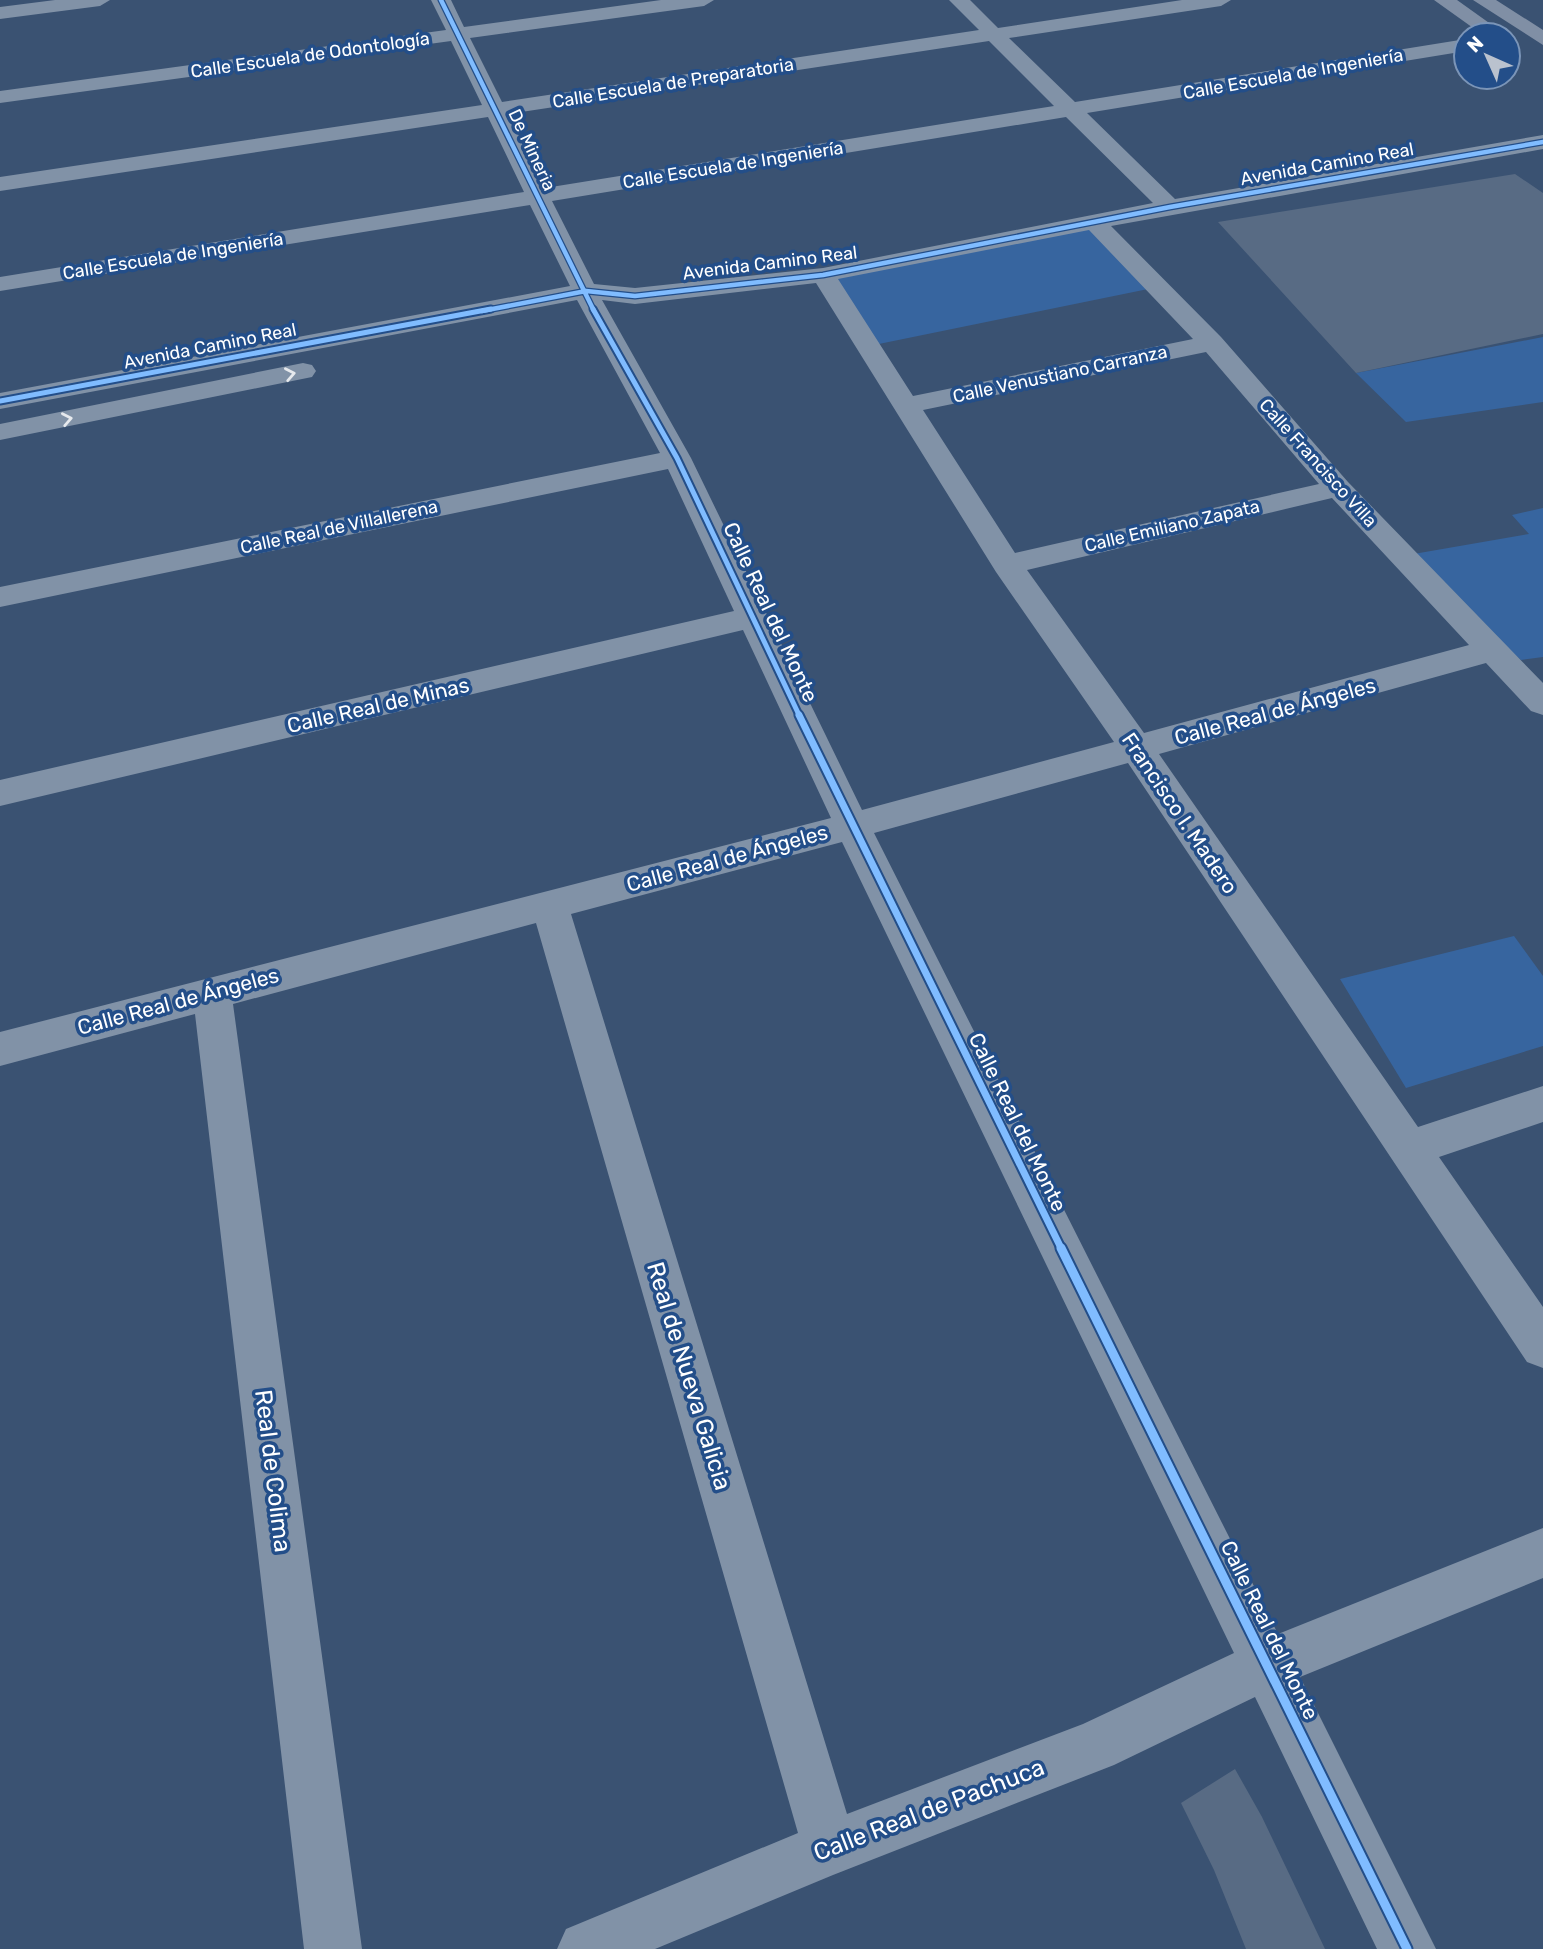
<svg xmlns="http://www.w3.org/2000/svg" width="1543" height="1949" font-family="Rubik,sans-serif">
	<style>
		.green { fill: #37659f }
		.building { fill: #586b84 }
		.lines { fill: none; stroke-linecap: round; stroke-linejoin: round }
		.minor { fill: #8192a7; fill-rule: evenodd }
		.major { fill: #808fa5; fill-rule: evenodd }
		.cycleway-far3-casing { stroke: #234e89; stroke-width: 7 }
		.cycleway-far2-casing { stroke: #234e89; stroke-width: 9 }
		.cycleway-far1-casing { stroke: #234e89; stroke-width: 11 }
		.cycleway-casing { stroke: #234e89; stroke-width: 13 }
		.cycleway-far3 { stroke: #80bcff; stroke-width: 4.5 }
		.cycleway-far2 { stroke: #80bcff; stroke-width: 5 }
		.cycleway-far1 { stroke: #80bcff; stroke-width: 7 }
		.cycleway { stroke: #80bcff; stroke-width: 9 }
		.oneway { stroke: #e6e9ed }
		.labels { text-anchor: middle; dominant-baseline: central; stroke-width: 7; stroke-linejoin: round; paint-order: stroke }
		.far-street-label { font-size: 18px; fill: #fff; stroke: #234e89 }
		.street-label { font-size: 21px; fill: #fff; stroke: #234e89 }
		.near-street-label { font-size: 24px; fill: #fff; stroke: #234e89 }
	</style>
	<rect width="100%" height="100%" fill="#3a5272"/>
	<path class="green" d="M1094 222 1158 287 869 346 823 275Z
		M1543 337V402L1406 422 1356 373Z
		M1543 508V657L1521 660 1402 556 1529 534 1512 515Z
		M1514 936 1543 976V1046L1406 1088 1340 979Z"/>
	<path class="building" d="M1515 174 1543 193V334L1356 373 1218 222Z
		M1235 1769 1262 1817 1325 1949H1246L1214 1870 1181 1803Z"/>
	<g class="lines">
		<path class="minor" d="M55 0H110L100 6 0 19V7Z
			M431 0H451L464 27 661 0H714L704 6 470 38 502 102 979 30 949 0H970L998 28 1182 0H1231L1221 6 1009 38 1075 102 1466 39V51L1087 113 1175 199 1543 135V149L1111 226 1221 337 1348 482 1543 683V715L1531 711 1486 663 1159 754 1418 1127 1543 1086V1122L1439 1157 1543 1307V1368L1527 1362 1128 763 874 833 1278 1634 1543 1528V1578L1300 1677 1436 1949H1377L1255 1697 1114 1765 833 1875 655 1949H557L566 1929 798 1833 536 923 233 1004 362 1949H304L195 1014 0 1066V1032L831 818 743 630 0 806V780L734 611 668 469 0 607V587L660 453 577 300 0 409V393L570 286 530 205 0 291V277L524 192 488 117 0 191V177L482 105 451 41 0 103V91L446 30ZM989 41 1054 106 545 188 508 114ZM1066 117 1153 203 823 268 635 288 594 284 552 201ZM1089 230 1193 339 913 396 838 279ZM816 283 996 572 1114 742 862 810 691 458 602 300 635 304ZM1206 352 1319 484 1015 553 923 410ZM1332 498 1469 645 1144 733 1027 570ZM842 842 1234 1653 1083 1724 847 1814 571 914Z
			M303 363 312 365 316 371 312 377 0 440V424Z"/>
		<path class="major" d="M1434 0H1457L1506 35H1483Z
			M1473 0H1496L1543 30V45Z"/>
		<defs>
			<path id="cycleway-far3" d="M441 0 594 311
				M482 311 586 291 635 296 823 275 1170 207 1543 142"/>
			<path id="cycleway-far2" d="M593 309 677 458 800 717
				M0 401 491 309"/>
			<path id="cycleway-far1" d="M799 715 1062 1250"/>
			<path id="cycleway" d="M1061 1248 1407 1949"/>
		</defs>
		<use href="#cycleway-far3" class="cycleway-far3-casing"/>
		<use href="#cycleway-far2" class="cycleway-far2-casing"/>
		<use href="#cycleway-far1" class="cycleway-far1-casing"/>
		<use href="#cycleway" class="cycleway-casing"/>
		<use href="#cycleway-far3" class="cycleway-far3"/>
		<use href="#cycleway-far2" class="cycleway-far2"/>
		<use href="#cycleway-far1" class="cycleway-far1"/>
		<use href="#cycleway" class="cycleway"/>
	</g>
	<defs><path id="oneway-chevron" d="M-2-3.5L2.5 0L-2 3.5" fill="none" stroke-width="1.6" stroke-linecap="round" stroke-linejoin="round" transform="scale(1.75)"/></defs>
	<g class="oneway">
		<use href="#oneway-chevron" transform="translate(290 374) rotate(-11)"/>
		<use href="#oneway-chevron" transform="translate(67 419) rotate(-11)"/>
	</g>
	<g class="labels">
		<g class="far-street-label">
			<text transform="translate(310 55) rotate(-8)">Calle Escuela de Odontología</text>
			<text transform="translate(1293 74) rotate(-10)">Calle Escuela de Ingeniería</text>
			<text transform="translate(673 83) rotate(-9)">Calle Escuela de Preparatoria</text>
			<text transform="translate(532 150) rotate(65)">De Mineria</text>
			<text transform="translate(1327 164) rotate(-10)">Avenida Camino Real</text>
			<text transform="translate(733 165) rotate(-9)">Calle Escuela de Ingeniería</text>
			<text transform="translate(173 256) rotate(-9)">Calle Escuela de Ingeniería</text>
			<text transform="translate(770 263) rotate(-7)">Avenida Camino Real</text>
			<text transform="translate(210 346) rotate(-11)">Avenida Camino Real</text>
			<text transform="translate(1060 374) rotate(-12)">Calle Venustiano Carranza</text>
			<text transform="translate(1318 463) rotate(48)">Calle Francisco Villa</text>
			<text transform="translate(1172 526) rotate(-13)">Calle Emiliano Zapata</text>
			<text transform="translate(339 527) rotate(-12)">Calle Real de Villallerena</text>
		</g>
		<g class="street-label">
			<text transform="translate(771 612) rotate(65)">Calle Real del Monte</text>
			<text transform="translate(378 705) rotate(-13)">Calle Real de Minas</text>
			<text transform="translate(1275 711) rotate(-15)">Calle Real de Ángeles</text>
			<text transform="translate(1180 813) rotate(56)">Francisco I. Madero</text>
			<text transform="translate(727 858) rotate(-15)">Calle Real de Ángeles</text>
			<text transform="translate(178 1001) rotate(-15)">Calle Real de Ángeles</text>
			<text transform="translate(1018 1122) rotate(64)">Calle Real del Monte</text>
			<text transform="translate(1270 1630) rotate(64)">Calle Real del Monte</text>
		</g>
		<g class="near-street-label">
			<text transform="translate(689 1376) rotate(73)">Real de Nueva Galicia</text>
			<text transform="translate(273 1471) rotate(83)">Real de Colima</text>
			<text transform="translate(929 1810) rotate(-21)">Calle Real de Pachuca</text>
		</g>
	</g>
	<g transform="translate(1487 56) rotate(315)"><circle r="33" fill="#234e89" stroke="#7b95b8" stroke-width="2"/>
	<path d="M0-5L12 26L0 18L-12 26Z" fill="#bac2ce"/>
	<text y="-10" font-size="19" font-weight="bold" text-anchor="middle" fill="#ffffff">N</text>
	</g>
</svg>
